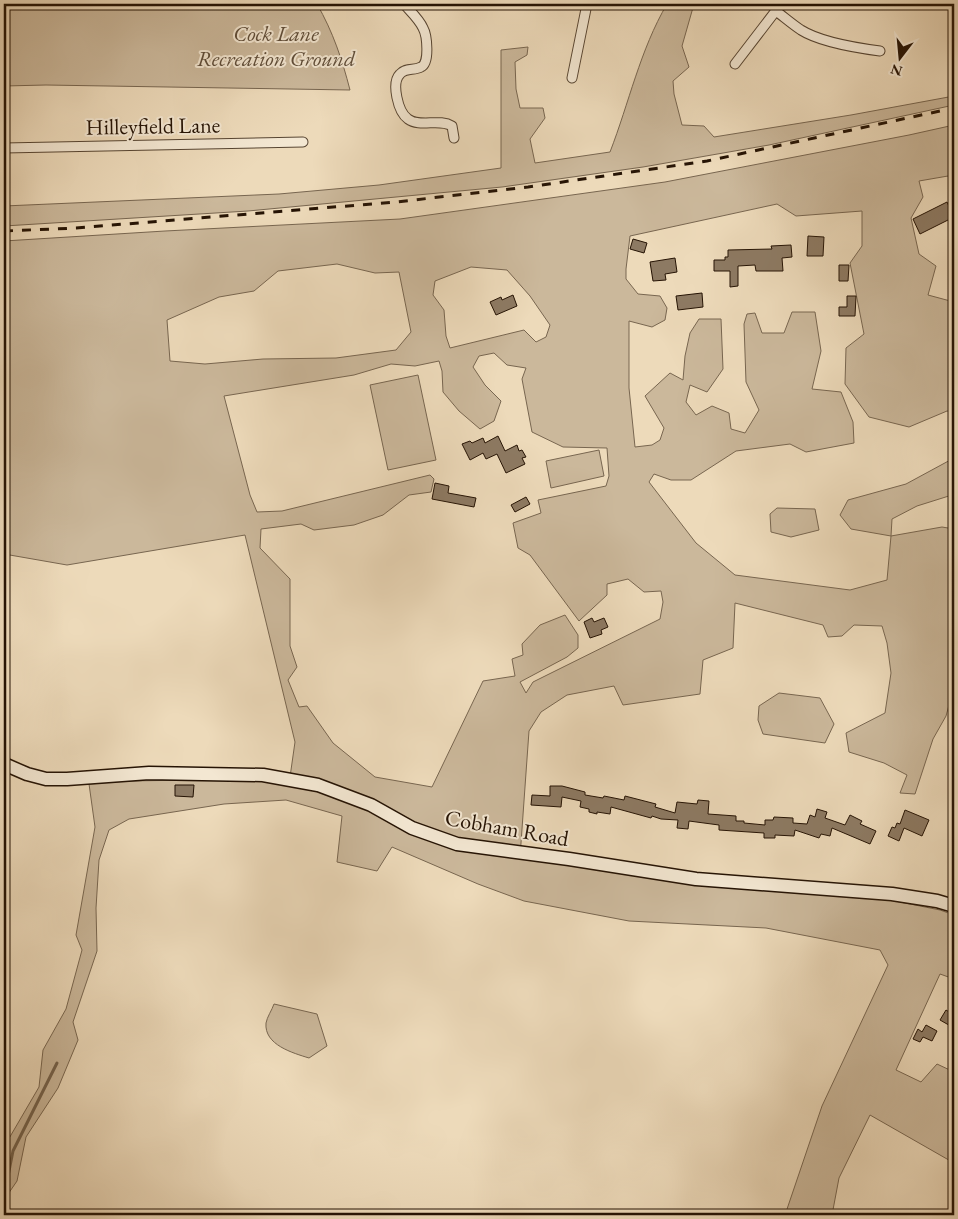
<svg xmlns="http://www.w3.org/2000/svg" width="958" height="1219" font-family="'EB Garamond',serif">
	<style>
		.green { fill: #cbb89b; stroke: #786650; fill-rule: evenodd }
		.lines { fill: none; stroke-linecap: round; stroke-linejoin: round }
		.stream { stroke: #74624c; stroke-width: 3 }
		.building { fill: #8d7a63; stroke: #251304 }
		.street-casing { stroke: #574532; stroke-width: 11 }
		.secondary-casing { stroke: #251304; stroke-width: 15 }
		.street { stroke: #f3e7d2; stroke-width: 9 }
		.secondary { stroke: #f3e7d2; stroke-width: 12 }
		.rail { stroke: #251304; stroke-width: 3; stroke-dasharray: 9 9; stroke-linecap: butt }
		.labels { text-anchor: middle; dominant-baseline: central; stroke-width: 4; stroke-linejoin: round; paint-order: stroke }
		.park-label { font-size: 22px; font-style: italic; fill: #5f4d39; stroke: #f3e7d2 }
		.street-label { font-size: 22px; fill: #251304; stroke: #f3e7d2 }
	</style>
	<rect width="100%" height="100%" fill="#eddaba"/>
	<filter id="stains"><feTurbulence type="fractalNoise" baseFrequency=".004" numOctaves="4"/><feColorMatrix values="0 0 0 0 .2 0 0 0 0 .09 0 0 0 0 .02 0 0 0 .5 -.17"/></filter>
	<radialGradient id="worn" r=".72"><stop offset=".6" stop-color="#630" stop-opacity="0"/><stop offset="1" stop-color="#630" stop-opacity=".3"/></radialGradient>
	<path class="green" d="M4 4H317C333 32 342 59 350 90L46 85 4 86Z
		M667 4H694L682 46 689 67 673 81 674 94 682 125 704 126 714 137 851 115 954 96V105L769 145 643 167 502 187 248 211 4 226V206L279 194 379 185 501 168V50L528 47 527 55 515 62 516 89 520 108H543L545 118 530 139 535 163 610 152C629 103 640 50 667 4Z
		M954 125V191L948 176 919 181 923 197 911 218 919 254 936 266 928 295 954 302V412L947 411 909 427 869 417 845 384 846 348 864 334 850 263 862 246V211L796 216 777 204 630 236 626 269V279L638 294 660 296 667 308 665 320 652 327 629 321V388L635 447 652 445 660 440 664 428 645 396 670 373 683 380 685 356 690 333 699 319H721L723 369 707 392 690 385 686 402 696 415 712 406 729 413 731 429 745 433 759 410 746 382 744 324 747 314 755 313 762 333H784L792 312H815L821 351 812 389 841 392 853 422 854 443 806 452 790 444 736 451 691 480H671L654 474 649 482 696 543 735 575 850 590 887 580 891 536 851 529 840 515 848 500 906 484 954 458V493L952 495 917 506 892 519 891 536 942 527 954 529V697L951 698 946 716 933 739 915 794 900 793 907 775 884 763 849 752 846 733 885 713 891 673 887 643 882 626 854 625 842 636 828 637 823 625 735 603 733 648 703 660 700 694 623 705 614 686 567 695 541 712 529 731 520 857 860 894 940 910 954 915V979L940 974 896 1070 921 1082 937 1064 954 1072V1163L870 1115 839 1178 832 1215H785L822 1106 888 965 880 950 766 928 629 921 524 901 478 884 392 847 377 871 337 862 342 816 286 800 224 804 129 819 109 830 99 860 96 908 97 951 73 1022 78 1040 58 1088 26 1137 17 1181 4 1200V1147L39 1087 43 1050 66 1009 82 950 76 935 95 827 89 784 127 781 262 779 289 784 295 742 245 535 67 565 4 554V241L165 231 400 219 665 182 909 135ZM337 264 375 273 399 272 411 332 396 350 336 358 263 359 205 364 170 361 167 320 219 297 254 291 278 271ZM471 267 507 270 530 296 550 325 546 337 536 342 524 330 450 348 446 336 444 310 433 295 435 281ZM494 353 507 365 526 368 522 379 532 432 563 447 607 448 609 476 606 486 538 500 541 513 513 523 518 548 530 555 579 621 607 595V584L628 579 644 592 661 591 663 602 660 619 533 682 526 693 520 682 567 657 578 648V635L565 615 540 625 522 644 523 655 512 659 515 676 483 681 432 787 375 777 333 743 307 706 299 707 288 680 297 667 290 646V579L260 548 261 529 301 524 314 530 354 525 383 515 409 495 431 492 434 479 430 475 282 511 257 512 250 495 224 396 354 375 391 364 415 366 439 361 442 371 443 392 459 411 480 429 494 421 501 401 485 385 473 367 479 356Z
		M418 375 436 460 388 470 370 385Z
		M599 450 604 476 551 488 546 461Z
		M777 508 815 509 819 530 791 537 771 532 770 514Z
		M779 693 820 698 834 724 825 743 763 734 758 720 759 706Z
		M274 1004 317 1014 327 1046 309 1058C293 1053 264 1045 266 1023 267 1017 272 1010 274 1004Z"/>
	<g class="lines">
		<path class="stream" d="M4 1192 5 1191 13 1151 57 1063"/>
	</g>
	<path class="building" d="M947 202 954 217 920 234 913 219Z
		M808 236 824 237 823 256H807Z
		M633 239 647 243 644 253 630 249Z
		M791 245 792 257 782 258 783 271H756L755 265 738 266V286L730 287V271H714V260H725V257H728V250L772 249 771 246Z
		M675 258 677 272 665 274 666 280 653 281 650 262Z
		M839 265H849L848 281H839Z
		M702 293 703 307 678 310 676 296Z
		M513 295 517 306 496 315 490 302 501 297 502 300Z
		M847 296H856L855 316H839V307H847Z
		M498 436 505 451 517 445 519 451 522 450 526 457 522 458 525 464 506 473 497 454 486 459 483 453 470 460 462 444 470 441 472 443 483 438 485 443Z
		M435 483 449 486 448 493 476 498 474 507 432 499Z
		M526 497 530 504 515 512 511 505Z
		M592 618 594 622 604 618 608 627 601 630 602 634 590 638 584 622Z
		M175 785H194L193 797 175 796Z
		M550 786H562L585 792V795L603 798 604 796 624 800 625 796 656 804 655 807 675 813 677 802 697 804 698 800 709 801 708 814 736 816V821H744V823L765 825V820H773L774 817 793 818V823L807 824 810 815 815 817 817 809 827 812 825 818 845 825 850 815 862 821 860 824 876 831 870 844 832 828 830 836 821 834 819 838 795 830 794 836 775 835V838H764V833L719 830V825L689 821 688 829 677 828 678 820 661 819 652 816 651 818 611 807 610 814 597 812V814L589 812V809L580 807 581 801 562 797 561 807 531 805 532 795 550 796Z
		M905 810 929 820 922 836 904 828 899 841 888 836 892 827 895 828 897 823 900 824Z
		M946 1010 954 1015V1028L940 1020Z
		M926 1025 937 1031 932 1041 923 1037 920 1042 913 1039 918 1029 922 1032Z"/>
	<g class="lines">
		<defs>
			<path id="street" d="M404 4C410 11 419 19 423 28 427 35 430 63 421 67 414 71 406 67 400 74 391 83 398 112 408 119 420 128 439 118 452 126L454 138
				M776 11C784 17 792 24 801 30 820 42 857 48 880 51
				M735 64 781 4
				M572 78 587 4
				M4 148 303 142"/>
			<path id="secondary" d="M4 764 27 774 46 779H67L149 773 263 775 318 785 371 805 412 828 457 844 569 859 696 879 892 894 937 901 954 906"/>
		</defs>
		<use href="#street" class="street-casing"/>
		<use href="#secondary" class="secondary-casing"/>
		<use href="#street" class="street"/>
		<use href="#secondary" class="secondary"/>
		<path class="rail" d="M4 231 76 228 396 202 528 187 707 161 954 108"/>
	</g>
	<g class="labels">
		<g class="park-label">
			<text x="276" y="33">Cock Lane<tspan x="276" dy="25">Recreation Ground</tspan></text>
		</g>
		<g class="street-label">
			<text transform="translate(153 126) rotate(-1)">Hilleyfield Lane</text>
			<text transform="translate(507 828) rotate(10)">Cobham Road</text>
		</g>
	</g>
	<rect width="958" height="1219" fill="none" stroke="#eddaba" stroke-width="20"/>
	<rect x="5" y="5" width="948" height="1209" fill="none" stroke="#251304" stroke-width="2.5"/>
	<rect x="10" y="10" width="938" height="1199" fill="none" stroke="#251304"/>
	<g transform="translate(900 58) rotate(196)" stroke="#f3e7d2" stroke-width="4" paint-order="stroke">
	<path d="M0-4L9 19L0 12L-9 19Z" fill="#251304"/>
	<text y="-8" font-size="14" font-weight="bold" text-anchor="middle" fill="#251304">N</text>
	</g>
	<rect width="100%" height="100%" filter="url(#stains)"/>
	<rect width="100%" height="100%" fill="url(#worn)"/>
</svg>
